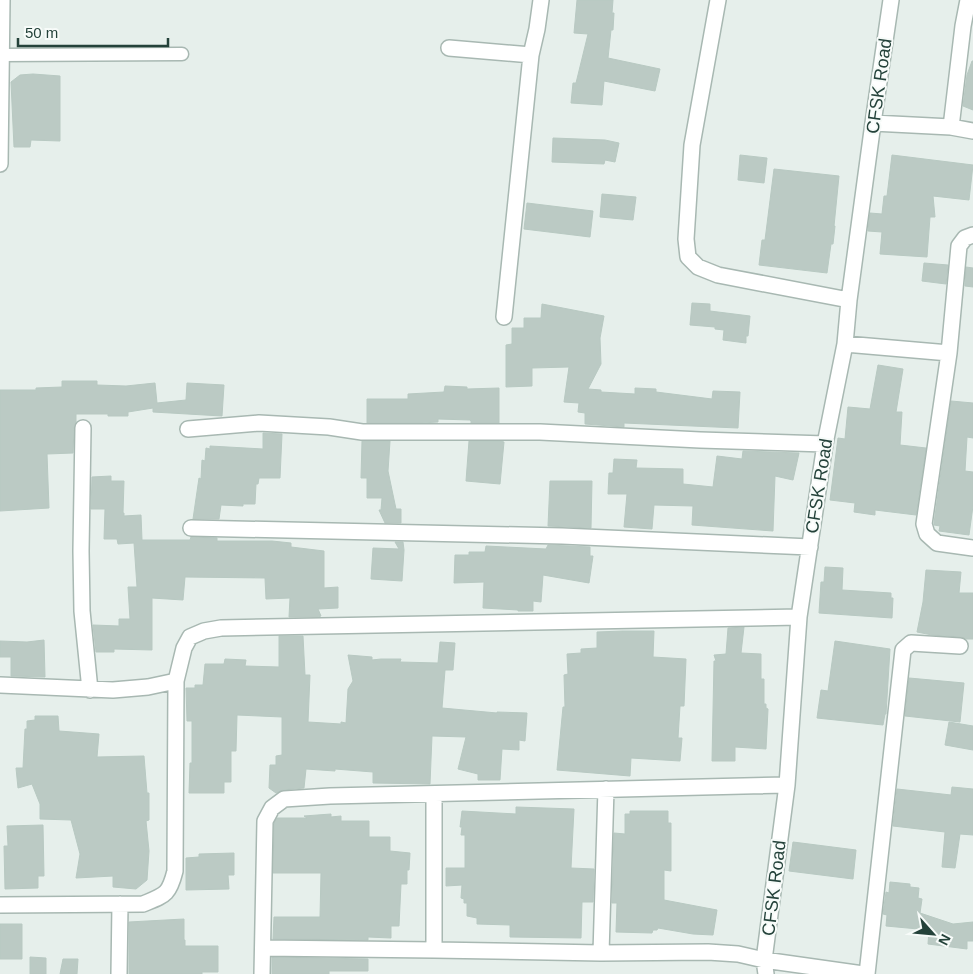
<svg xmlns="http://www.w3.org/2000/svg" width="973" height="974" font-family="Helvetica,sans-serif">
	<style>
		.building { fill: #bbcac4; stroke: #b8c9c2 }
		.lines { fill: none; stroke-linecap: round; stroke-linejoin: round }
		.lane-casing { stroke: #a8b8b2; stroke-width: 15 }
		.street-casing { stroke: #a8b8b2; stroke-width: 18 }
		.lane { stroke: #fff; stroke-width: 12 }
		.street { stroke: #fff; stroke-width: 15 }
		.labels { text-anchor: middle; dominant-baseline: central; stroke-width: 4; stroke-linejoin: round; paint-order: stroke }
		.street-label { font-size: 18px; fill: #24423a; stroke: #f7fbf9 }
	</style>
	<rect width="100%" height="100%" fill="#e6efeb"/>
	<path class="building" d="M577 0H613L612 13H614L613 30H611L608 58 660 69 655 91 604 81 602 105 571 103 573 83H576L588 34 574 33Z
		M972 61H973V110L963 106 967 75Z
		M33 74 60 76V141L31 140 30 147H14L11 82 20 75Z
		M553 138 605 140 619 143 615 162 605 160 604 164 552 162Z
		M740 155 767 158 764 183 738 180Z
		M892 155 973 165 969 200 933 196 935 217H930L927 257 880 254 882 232 868 231 870 213 882 214 884 196H887Z
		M774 169 839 176 834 226H835L833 244H831L827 273 759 265 762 240H765Z
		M602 194 636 197 633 220 600 217Z
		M527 203 593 211 590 237 524 229Z
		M924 263 948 265 946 284 922 281Z
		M966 267 973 268V287L965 286Z
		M692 303 710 304V311L750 316 748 336H746V343L723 340 724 330 715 329V327L690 325Z
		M542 304 604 316 600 338 601 364 588 389 601 390V392L635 394V388L656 389V392L712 399 713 391 740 392 738 428 624 423V427L585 424V413L578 412 579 403 564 402 569 367 532 368V386L506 387V345L512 344V328H524V318H541Z
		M878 365 903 369 896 412H902L900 445 926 448 916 515 875 510V515L854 512 855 503 830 500 838 438 845 439 848 407 870 409Z
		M62 381H97V385L126 386 155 383 157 403 186 400 187 383 224 385 222 416 153 412V408L128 412V416H108V414H76V422L74 428 73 453 47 454 49 508 0 511V390H36V388L62 387Z
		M445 386 467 387V389L499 388V423H471V421L470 420 438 419V422L422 423H367V399H408V394L444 392Z
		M951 401 973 403V438L967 437 965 471 973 472V506L969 535 939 531 940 526 934 525V523Z
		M263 433 282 434 280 478H259L258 484H256L255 504H243V506L221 505 219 519H193L199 478 201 479 202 460 205 461 206 448 210 449V446L263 449Z
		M362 441H390L388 471 396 509H401V523H385L379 510H381L382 498H367V478H361Z
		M469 441H500L504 442 500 484 466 481Z
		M743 451 799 453 793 480 775 476 773 531 692 525 693 506 654 505 652 529 624 527 627 494H608L609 473H613L614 459 637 460 636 468 683 469V484L713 487 717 456 742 459Z
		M111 476V481H124L123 513H124V516L141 515 142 540H190L191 537 217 538V541H272L291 543V547L324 551V588L338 587V608L318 609 321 616 318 617H289L290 598 266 599 265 578 185 577 183 600 152 598V650L114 649V652H96L93 625 119 626V619H130L128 587H137L134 543 118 544 117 539H104L105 509H91L92 477Z
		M550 481H592L591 528 548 526Z
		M395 542H403L404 550 402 581 371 579 373 548 399 549Z
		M548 545 590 547V556H593L589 583 543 575 541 602 533 601V611H518V610L483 608 484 582 454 583 455 555H469V552H485L486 546 546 549Z
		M825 567 843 568 842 590 891 593V598H893L892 618 819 613 821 582H824Z
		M926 570 961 572 959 593H973V639H966L961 637 932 635 917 632 923 602Z
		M744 627 741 653 761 654V679H764V704H766V708L768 709 766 749 735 747V761H712L714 661H716L714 655 726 654 728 628Z
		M623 631H654L653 657 686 659 684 706H680L678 738H682L680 761 631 758 630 776 557 770 563 707H565L564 675 568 674 567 654 581 653V649L597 648V632Z
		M279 636H303L305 675H310L308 722 341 724V722L346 723 348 689 353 681 348 655 372 657V660L381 659H401L400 662 438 663 440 642 455 643 453 670H445L442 708 497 713V712L527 713 525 741 519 740V750L502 749 500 780H478V774L458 769 466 737 432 736 430 784 373 783V772L335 769V771L306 769 304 788 283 790 276 793 269 788 270 765H276V756L282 755V717L237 715 236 751H231V782H224V793H189L190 763H192V721H187L186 688H195V685H203L205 664H224L225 659 246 660 245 666 279 667Z
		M44 640 45 677 11 676V657H0V641L27 642Z
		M835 641 890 649 886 714H885L883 725 817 718 821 690 828 691Z
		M909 678 964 683 960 722 905 716Z
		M35 716H58L59 731 99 734 97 757 144 756 147 793H149V820L146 821 149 851 147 880 136 889 113 887V876L76 878 80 854 71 820 40 819V804L32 784 18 788 16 768H23L25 729H27V721L35 720Z
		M949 722 973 726V750L945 745Z
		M952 787 973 789V835L960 834 955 868 942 867 945 832 893 826 897 789 951 795Z
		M516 807 574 809 571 868 594 869 593 902H582L581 938 510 937V925L477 924V918L467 916V903H464V899L461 898 462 885 446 886V868H465V835H461L462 827H460L462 811 516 814Z
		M630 811H668V823H671V871L664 870V900L717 910 713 935 693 934 658 928 657 930H653L652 933 616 932 617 903H612L614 833 625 834V814H630Z
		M331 814V817L341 816V821H369V837H390V851L410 853 409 870H407V884H401L399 926H391V938L368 937V940L273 939 274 917H320L321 873H273L274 823 277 818H307L304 816Z
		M43 825 44 876H38V888L5 889 4 846H8L7 826Z
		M793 842 856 850 853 879 789 871Z
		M234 853V875H228L229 889 186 890V858L199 857V854Z
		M890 882 910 884V887L919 888 918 898 922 899 920 913 953 924 973 922V941H967V949L928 944 929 930 886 926 887 915 883 914 886 892 889 893Z
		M184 919V940H185V946H218V972H202V974H129V922Z
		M0 924H22V959H0Z
		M30 957 46 958V974H30Z
		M272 957 368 959V971H329V974H272Z
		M63 959H78L77 974H60Z"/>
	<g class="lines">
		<defs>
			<path id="lane" d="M1 55 182 54"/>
			<path id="street" d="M718 0 692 145 686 239 688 257 698 267 718 275 849 300
				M449 48 531 55 537 29 541 0
				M873 123 951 127 973 131
				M951 127 963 26 968 0
				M0 164 2 0
				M504 317 531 55
				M845 344 949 353 959 246 965 238 973 235
				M949 353 924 524 927 534 937 543 973 548
				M83 428 81 551 82 611 90 690
				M188 429 259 423 329 427 362 432H540L700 440 825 444
				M191 528 562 536 810 547
				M0 685 113 690 148 687 176 681
				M434 794V950
				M0 905 143 904C165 895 169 895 175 871L176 681 184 648 190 637 204 631 221 628 799 617
				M263 948 434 950 601 953 708 952 738 954 764 960 863 974
				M601 953 606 789
				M119 974 120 904
				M262 974 265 821 272 808 284 799 330 796 787 785
				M766 974 764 960 787 785 799 617 825 444 845 344 849 300 873 123 891 0
				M867 974 903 650 911 643 960 646"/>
		</defs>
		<use href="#lane" class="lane-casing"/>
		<use href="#street" class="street-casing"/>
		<use href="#lane" class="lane"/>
		<use href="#street" class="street"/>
	</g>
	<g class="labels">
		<g class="street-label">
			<text transform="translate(879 86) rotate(-82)">CFSK Road</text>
			<text transform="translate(819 486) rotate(-81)">CFSK Road</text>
			<text transform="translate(774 888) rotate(-83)">CFSK Road</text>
		</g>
	</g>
	<g transform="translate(933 934) rotate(117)" stroke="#f7fbf9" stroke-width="4" paint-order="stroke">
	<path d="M0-4L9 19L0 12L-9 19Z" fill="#24423a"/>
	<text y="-8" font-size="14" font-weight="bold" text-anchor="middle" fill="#24423a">N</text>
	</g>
	<path d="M18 38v8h150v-8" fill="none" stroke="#24423a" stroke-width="2.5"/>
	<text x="25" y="38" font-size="15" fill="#24423a" stroke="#f7fbf9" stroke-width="4" paint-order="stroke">50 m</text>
</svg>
